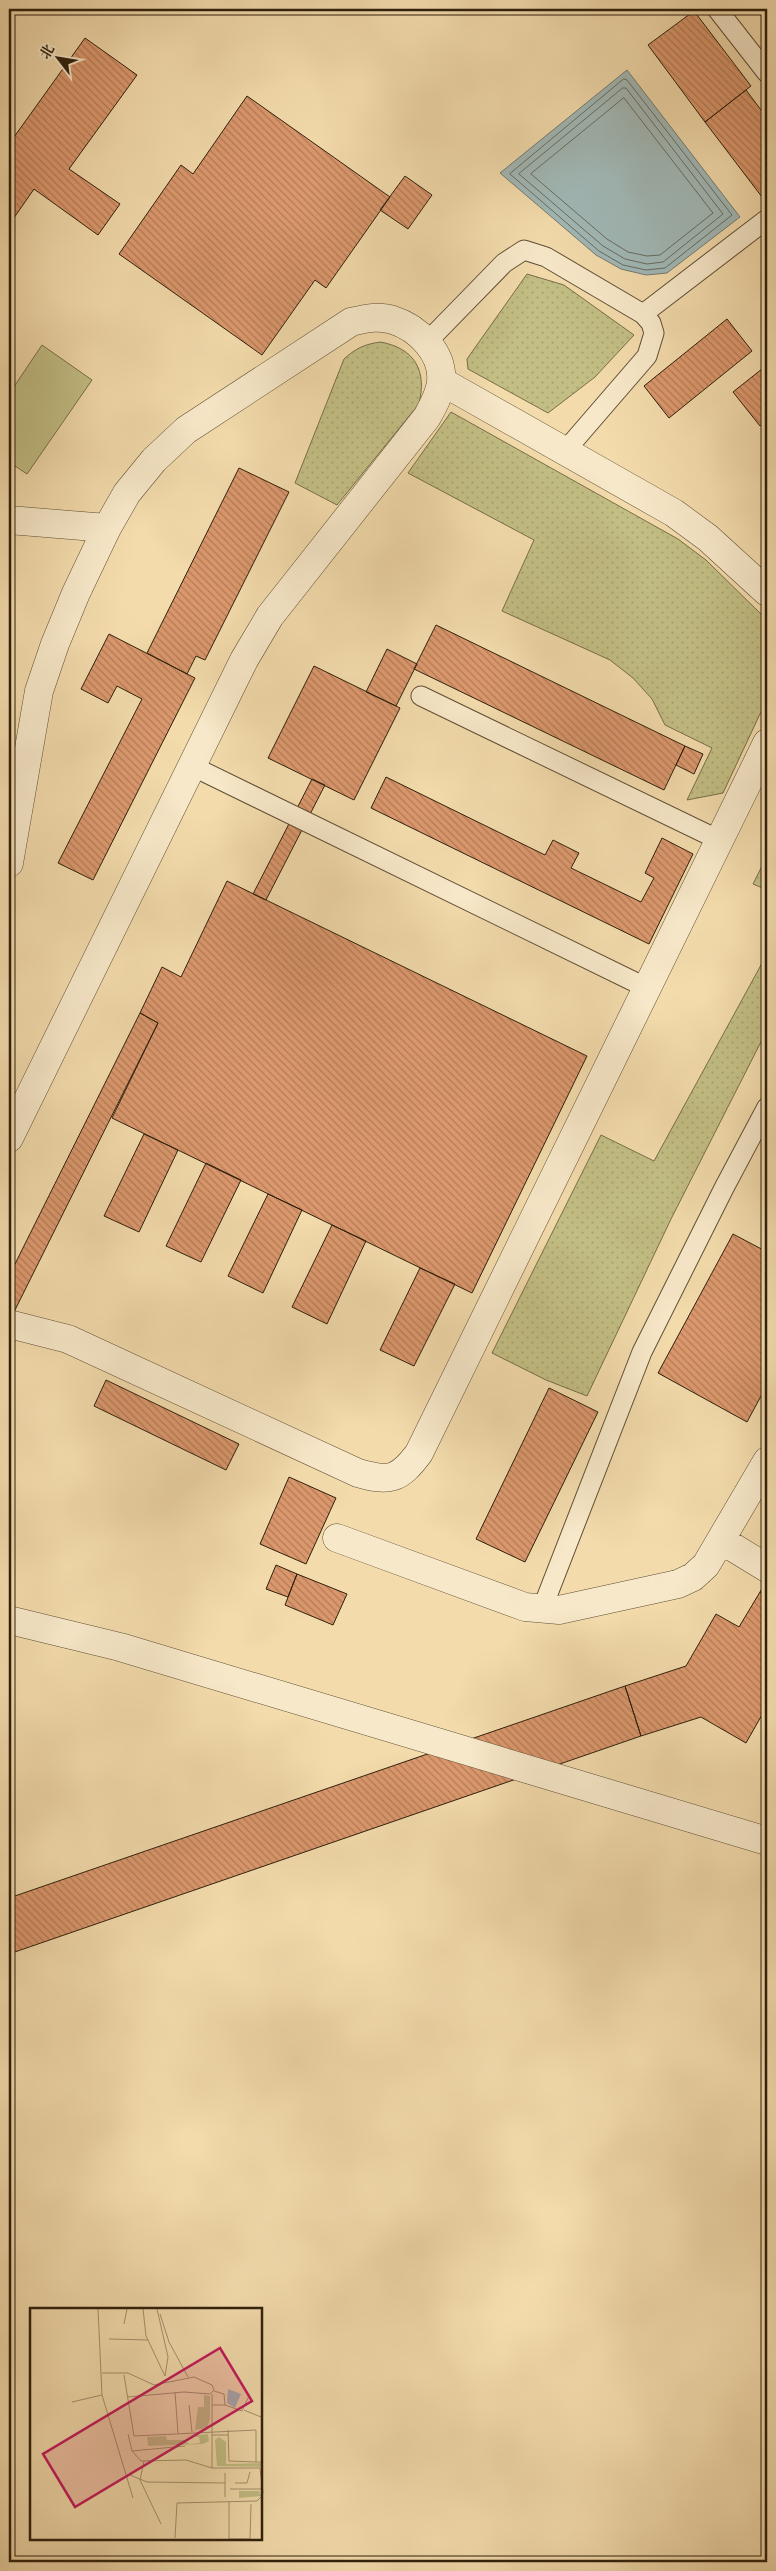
<svg xmlns="http://www.w3.org/2000/svg" width="776" height="2571" font-family="Vollkorn,'Noto Serif SC',serif">
  <style>
    .grass { fill: url(#grass-dots); stroke: #786e48 }
    .garden { fill: #c2be84; stroke: #786e48 }
    .water { fill: #a1b8b6; stroke: #737b72 }
    .lines { fill: none; stroke-linecap: round; stroke-linejoin: round }
    .shore { stroke: #686c61; stroke-width: 1 }
    .building { fill: url(#building-back-hatch); stroke: #2e1f0c }
    .service-casing { stroke: #5f4e34; stroke-width: 21 }
    .minor-casing { stroke: #5f4e34; stroke-width: 29 }
    .tertiary-casing { stroke: #5f4e34; stroke-width: 29 }
    .service { stroke: #f7e8c9; stroke-width: 19 }
    .minor { stroke: #f7e8c9; stroke-width: 28 }
    .tertiary { stroke: #f7e8c9; stroke-width: 28 }
    .inset-road { fill: none; stroke: #a4906c; stroke-width: 1 }
    .view { fill: #c2185b; fill-opacity: 0.15; stroke: #c2185b; stroke-width: 2.5 }
    .inset-edge { fill: none; stroke: #2e1f0c; stroke-width: 2.5 }
  </style>
  <defs>
    <pattern id="grass-dots" width="8" height="8" patternUnits="userSpaceOnUse" patternTransform="scale(1.25)"><rect width="8" height="8" fill="#c2be84"/><path d="M2 2h.1M6 6h.1" fill="none" stroke="#a7a371" stroke-width="1.8" stroke-linecap="round"/></pattern>
    <pattern id="building-back-hatch" width="6" height="6" patternUnits="userSpaceOnUse" patternTransform="scale(1.25)"><rect width="6" height="6" fill="#dc986d"/><path d="M-1 5l2 2M0 0l6 6M5-1l2 2" fill="none" stroke="#b37b58"/></pattern>
  </defs>
  <rect width="100%" height="100%" fill="#f3dbac"/>
  <filter id="stains"><feTurbulence type="fractalNoise" baseFrequency=".004" numOctaves="4"/><feColorMatrix values="0 0 0 0 .2 0 0 0 0 .09 0 0 0 0 .02 0 0 0 .5 -.17"/></filter>
  <radialGradient id="worn" r=".72"><stop offset=".6" stop-color="#630" stop-opacity="0"/><stop offset="1" stop-color="#630" stop-opacity=".3"/></radialGradient>
  <!-- grass -->
  <path class="grass" d="M527 274 564 285 634 335 595 377 548 413 468 369 467 359Z
    M381 342C415 349 427 370 419 404L337 505 295 483 344 359C356 348 365 344 381 342Z
    M451 412 678 539 706 560 767 620V699L723 793 687 800 712 748 665 725 652 699 633 678 610 660 502 611 534 540 408 473Z
    M767 856V890L753 884Z
    M767 954V1030L671 1219 587 1396 546 1380 492 1353 601 1135 654 1161Z"/>
  <!-- garden -->
  <path class="garden" d="M42 345 92 380 27 474 9 462V394Z"/>
  <!-- water -->
  <path class="water" d="M627 70 740 217 667 273 646 275 621 269 596 255 500 173Z"/>
  <g class="lines">
    <!-- shore -->
    <path class="shore" d="M624 79 627 80 732 215 665 268 646 270 623 265 599 251 510 174Z
      M623 88H626L723 214 663 262 647 264 625 259 603 246 519 174Z
      M624 98 713 213 660 255 647 256 628 252 607 239 531 174Z"/>
  </g>
  <!-- building -->
  <path class="building" d="M694 11 751 86 705 122 648 45Z
    M85 38 137 75 69 169 120 204 98 235 34 189 9 225V144Z
    M746 90 767 118V193L762 197 705 122Z
    M247 96 390 197 326 288 315 280 262 355 119 254 181 165 193 174Z
    M405 176 432 195 408 229 380 210Z
    M727 319 752 351 669 418 644 386Z
    M767 365V420L760 426 733 392Z
    M239 468 289 492 205 660 196 656 187 674 147 653Z
    M436 625 685 746 664 790 414 669Z
    M109 634 195 678 93 880 58 863 142 699 117 686 108 703 81 689Z
    M387 649 417 664 396 706 366 692Z
    M314 666 400 708 354 800 268 758Z
    M685 746 703 754 694 774 676 765Z
    M386 777 545 855 553 840 579 853 571 868 641 902 654 878 645 873 662 838 693 854 649 944 371 808Z
    M312 779 325 785 266 900 253 894Z
    M227 881 587 1056 472 1293 112 1118 158 1023 140 1013 162 967 181 977Z
    M140 1013 158 1023 9 1322V1276Z
    M144 1134 178 1150 139 1232 104 1216Z
    M206 1163 241 1180 201 1262 166 1246Z
    M268 1194 302 1210 263 1293 228 1276Z
    M332 1225 366 1241 327 1324 292 1307Z
    M733 1234 767 1252V1385L747 1422 658 1373Z
    M420 1268 455 1284 414 1366 380 1350Z
    M106 1380 239 1444 226 1470 94 1406Z
    M549 1388 598 1412 525 1562 476 1539Z
    M289 1477 336 1498 306 1564 260 1544Z
    M276 1565 297 1574 288 1597 266 1589Z
    M297 1574 347 1594 333 1625 285 1605Z
    M767 1580V1596L760 1592Z
    M760 1592 767 1596V1706L746 1743 701 1717 641 1736 625 1686 686 1666 716 1614 739 1627Z
    M625 1686 641 1736 9 1954V1898Z"/>
  <g class="lines">
    <!-- service casing -->
    <g class="service-casing">
      <path id="service" d="M717 9 767 73
        M643 314 767 219
        M427 342 504 263 524 250 546 257 643 314 651 323 654 333 647 356 565 451
        M421 696 719 840
        M192 766 647 988
        M542 1609 642 1352 724 1188 767 1107"/>
    </g>
    <!-- minor casing -->
    <g class="minor-casing">
      <path id="minor" d="M441 381 674 513 708 538 767 592
        M9 520 107 528
        M9 863 39 691 55 644 76 593 107 528 127 493 154 460 186 430 351 322C364 319 379 315 393 320 418 328 444 353 441 382 440 394 433 406 427 417L270 616 244 660 9 1138
        M9 1324 68 1339 358 1473C389 1482 399 1480 419 1453L767 743
        M337 1538 525 1607 559 1610 678 1584 693 1577 706 1565 767 1461
        M721 1540 767 1568"/>
    </g>
    <!-- tertiary casing -->
    <g class="tertiary-casing">
      <path id="tertiary" d="M9 1620 120 1647 767 1841"/>
    </g>
    <!-- service -->
    <use href="#service" class="service"/>
    <!-- minor -->
    <use href="#minor" class="minor"/>
    <!-- tertiary -->
    <use href="#tertiary" class="tertiary"/>
  </g>
  <!-- overview -->
  <g transform="translate(30 2308)">
    <rect width="232" height="232" fill="#f3dbac"/>
    <path d="M174 87 180 88V111L177 120 165 122 168 99H174ZM178 126 179 133 173 136 118 138 117 129 136 128 137 132H155L159 136 170 135 169 129 160 128ZM189 129 196 134V156L232 155V159L187 158 185 132ZM209 183H229L231 188 209 190Z" fill="#c2be84"/>
    <path d="M198 81 211 86 205 100 197 95Z" fill="#a1b8b6"/>
    <path class="inset-road" d="M68 1 72 87 103 190M113 1 116 28 135 68 138 49 127 1M130 6 139 34 158 69M94 16 97 1M79 31 118 32M72 65H98L124 77 164 69 182 77 184 82 180 86 154 84 97 89M94 67 104 128 226 122V154H233M145 84 148 125M182 86V160M42 94 72 87M159 97 162 124M182 97H195L194 86 184 83M195 97 212 103 219 88M214 102 231 109M198 122 199 153 226 154M98 126 102 143 111 153 156 152 182 160H230L233 185M182 127H198M102 143 155 138M114 153 110 172 131 216M195 165V189M100 167 117 174 195 175M205 175H217L220 164M200 181H232M145 230 147 195 227 193 233 187M199 231H219M199 232V194M220 232 221 196"/>
    <path class="view" d="M190 40 222 93 45 199 13 146Z"/>
    <rect width="232" height="232" class="inset-edge"/>
  </g>
  <!-- margin -->
  <rect width="776" height="2571" fill="none" stroke="#f3dbac" stroke-width="30"/>
  <rect x="10" y="10" width="756" height="2551" fill="none" stroke="#2e1f0c" stroke-width="2.5"/>
  <rect x="15" y="15" width="746" height="2541" fill="none" stroke="#2e1f0c"/>
  <!-- north arrow -->
  <g transform="translate(58 58) rotate(301)" stroke="#f7e8c9" stroke-width="4" paint-order="stroke">
  <path d="M0-4L9 19L0 12L-9 19Z" fill="#2e1f0c"/>
  <text y="-8" font-size="14" font-weight="bold" text-anchor="middle" fill="#2e1f0c">北</text>
  </g>
  <rect width="100%" height="100%" filter="url(#stains)"/>
  <rect width="100%" height="100%" fill="url(#worn)"/>
</svg>
